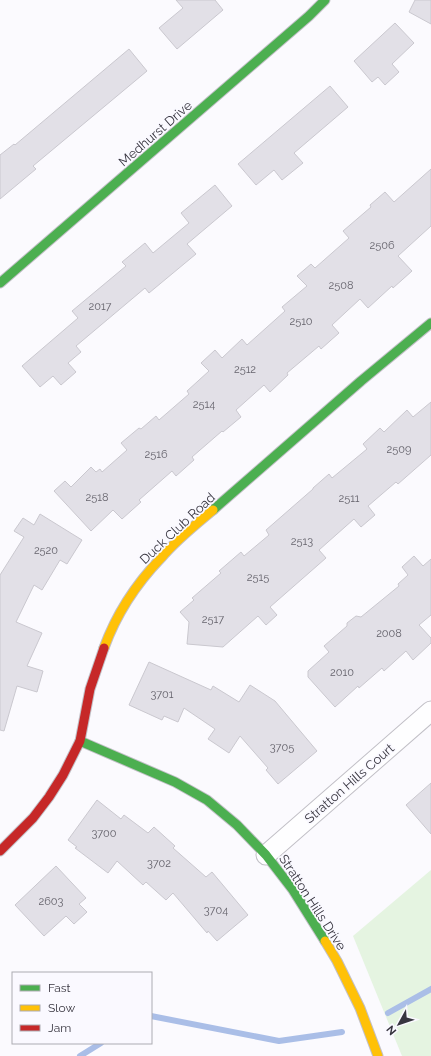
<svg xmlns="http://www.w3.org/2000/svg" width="431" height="1056" font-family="Raleway,sans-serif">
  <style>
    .green { fill: #e5f4e1 }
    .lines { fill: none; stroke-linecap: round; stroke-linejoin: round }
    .stream { stroke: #aabee7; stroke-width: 6 }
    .building { fill: #e2e0e7; stroke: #cac8cf }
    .street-casing { stroke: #c2c0c7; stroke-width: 21 }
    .fast-casing { stroke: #c2c0c7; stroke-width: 11 }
    .slow-casing { stroke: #c2c0c7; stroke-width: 11 }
    .jam-casing { stroke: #c2c0c7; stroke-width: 11 }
    .street { stroke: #fefeff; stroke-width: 19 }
    .fast { stroke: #4caf50; stroke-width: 9 }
    .slow { stroke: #ffc107; stroke-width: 9 }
    .jam { stroke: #c62828; stroke-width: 9 }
    .labels { text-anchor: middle; stroke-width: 3.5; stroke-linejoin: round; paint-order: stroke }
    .number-label { font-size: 11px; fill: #66646d }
    .street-label { font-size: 13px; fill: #37353f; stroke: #faf9ff }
  </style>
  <rect width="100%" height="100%" fill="#fbfafe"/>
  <!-- green -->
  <path class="green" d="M431 870V1056H402L353 936Z"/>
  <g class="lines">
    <!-- stream -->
    <path class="stream" d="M388 1013 431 989
      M151 1016 279 1041 342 1032
      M80 1056 101 1043"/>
  </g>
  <!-- building -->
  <path class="building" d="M176 0H215L223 10 177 49 159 28 183 8Z
    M415 0H431V24L409 12Z
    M395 23 414 43 392 64 399 72 385 85 378 77 372 82 354 61Z
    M129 49 147 71 33 166 36 169 0 199V155L14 144 15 145Z
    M330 86 348 107 294 153 303 163 282 180 274 170 256 185 238 164Z
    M431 169V226L398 256 412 271 393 288 392 286 368 308 360 299 332 325 339 333 321 349 319 346 287 373 288 375 270 392 264 385 236 410 241 417 223 432 222 431 192 457 194 460 176 476 172 471 139 500 141 502 122 519 113 510 91 531 54 491 65 481 71 487 91 467 96 472 100 469 102 472 127 450 121 443 139 428 141 429 156 416 159 420 189 394 187 391 209 371 201 363 215 350 222 358 242 339 247 345 285 311 282 307 307 286 297 276 311 264 315 268 349 238 343 231 371 207 370 205 385 192 394 202Z
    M215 185 232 206 187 244 196 254 149 293 145 288 76 346 81 352 68 363 76 372 61 385 53 376 40 387 22 366 78 318 72 311 126 266 122 262 145 243 153 253 189 223 181 213Z
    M431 402V455L398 484 396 482 368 506 375 515 361 527 354 519 319 550 326 558 270 607 277 615 266 625 258 616 223 647 187 644 189 622 180 612 194 600 192 598 221 573 219 571 241 552 244 556 269 535 266 530 313 489V488L329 474 332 478 367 449 363 444 380 428 384 432 407 410 413 417Z
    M40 514 82 540 67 564 60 560 42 590 34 585 16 622 42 633 27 666 43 671 37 692 17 686 4 731 0 730V575L24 537 14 531 23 518 34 525Z
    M414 556 423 566 431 559V615L419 625 431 638V643L413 660 406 651 384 671 382 668 359 688 358 686 335 707 308 677V671L329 652 324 646 347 626V623L356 616 361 617 399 586 398 584 408 575 402 567Z
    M149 662 211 690 213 686 239 702 250 685 275 701 317 751 278 784 266 770 268 768 240 736 229 753 208 739 215 729 184 708 178 722 164 716 162 720 129 705Z
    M431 783V834L406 805Z
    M97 800 121 819 124 815 148 833 154 827 175 846 173 848 206 877 212 872 248 915 217 941 208 931 207 933 173 893 166 900 146 882 143 885 117 861 108 873 75 848 77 847 68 840Z
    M56 866 86 898 79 904 87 912 74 924 66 916 44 936 15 905Z"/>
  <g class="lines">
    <!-- street casing -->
    <g class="street-casing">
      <path id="street" d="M266 855 431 711"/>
    </g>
    <!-- fast casing -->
    <g class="fast-casing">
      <path id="fast" d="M0 283 309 16 325 0
        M213 510 361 381 431 323
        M80 741 175 782 207 800 237 825 266 855 293 890 325 941"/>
    </g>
    <!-- slow casing -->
    <g class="slow-casing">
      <path id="slow" d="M104 648C116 615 136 584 161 558 176 540 195 525 213 510
        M325 941 337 961 360 1008 378 1056"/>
    </g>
    <!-- jam casing -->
    <g class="jam-casing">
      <path id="jam" d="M0 851 33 818 49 797 63 775 80 741 90 689 104 648"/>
    </g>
    <!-- street -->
    <use href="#street" class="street"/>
    <!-- fast -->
    <use href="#fast" class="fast"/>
    <!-- slow -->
    <use href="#slow" class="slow"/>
    <!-- jam -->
    <use href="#jam" class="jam"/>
  </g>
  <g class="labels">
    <!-- number labels -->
    <g class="number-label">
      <text x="382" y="249">2506</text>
      <text x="341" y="289">2508</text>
      <text x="100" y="310">2017</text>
      <text x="301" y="325">2510</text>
      <text x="245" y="373">2512</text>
      <text x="204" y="408">2514</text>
      <text x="399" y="453">2509</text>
      <text x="156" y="458">2516</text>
      <text x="97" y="501">2518</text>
      <text x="349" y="502">2511</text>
      <text x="302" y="545">2513</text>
      <text x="46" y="554">2520</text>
      <text x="258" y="581">2515</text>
      <text x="213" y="623">2517</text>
      <text x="389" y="637">2008</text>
      <text x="342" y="676">2010</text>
      <text x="162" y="698">3701</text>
      <text x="282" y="751">3705</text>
      <text x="104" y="837">3700</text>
      <text x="159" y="867">3702</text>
      <text x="51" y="905">2603</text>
      <text x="216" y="914">3704</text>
    </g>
    <!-- street labels -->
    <g class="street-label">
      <text transform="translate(155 133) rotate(-41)" y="5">Medhurst Drive</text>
      <text transform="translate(177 528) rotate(-43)" y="5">Duck Club Road</text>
      <text transform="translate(349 783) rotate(-41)" y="5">Stratton Hills Court</text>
      <text transform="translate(313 902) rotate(57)" y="5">Stratton Hills Drive</text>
    </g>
  </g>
  <!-- legend -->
  <rect x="12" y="972" width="140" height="72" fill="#faf9ff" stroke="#acabb2"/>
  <rect x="20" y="985" width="20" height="6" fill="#4caf50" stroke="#acabb2"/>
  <text x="48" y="992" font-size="12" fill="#37353f">Fast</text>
  <rect x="20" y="1005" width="20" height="6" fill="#ffc107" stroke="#acabb2"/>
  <text x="48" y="1012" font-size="12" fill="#37353f">Slow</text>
  <rect x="20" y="1025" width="20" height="6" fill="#c62828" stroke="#acabb2"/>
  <text x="48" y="1032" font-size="12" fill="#37353f">Jam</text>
  <!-- north arrow -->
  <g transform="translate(399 1024) rotate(230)" stroke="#faf9ff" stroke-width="3" paint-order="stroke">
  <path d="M0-3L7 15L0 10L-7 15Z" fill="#37353f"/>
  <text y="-6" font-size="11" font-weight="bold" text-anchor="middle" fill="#37353f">N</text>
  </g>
</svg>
